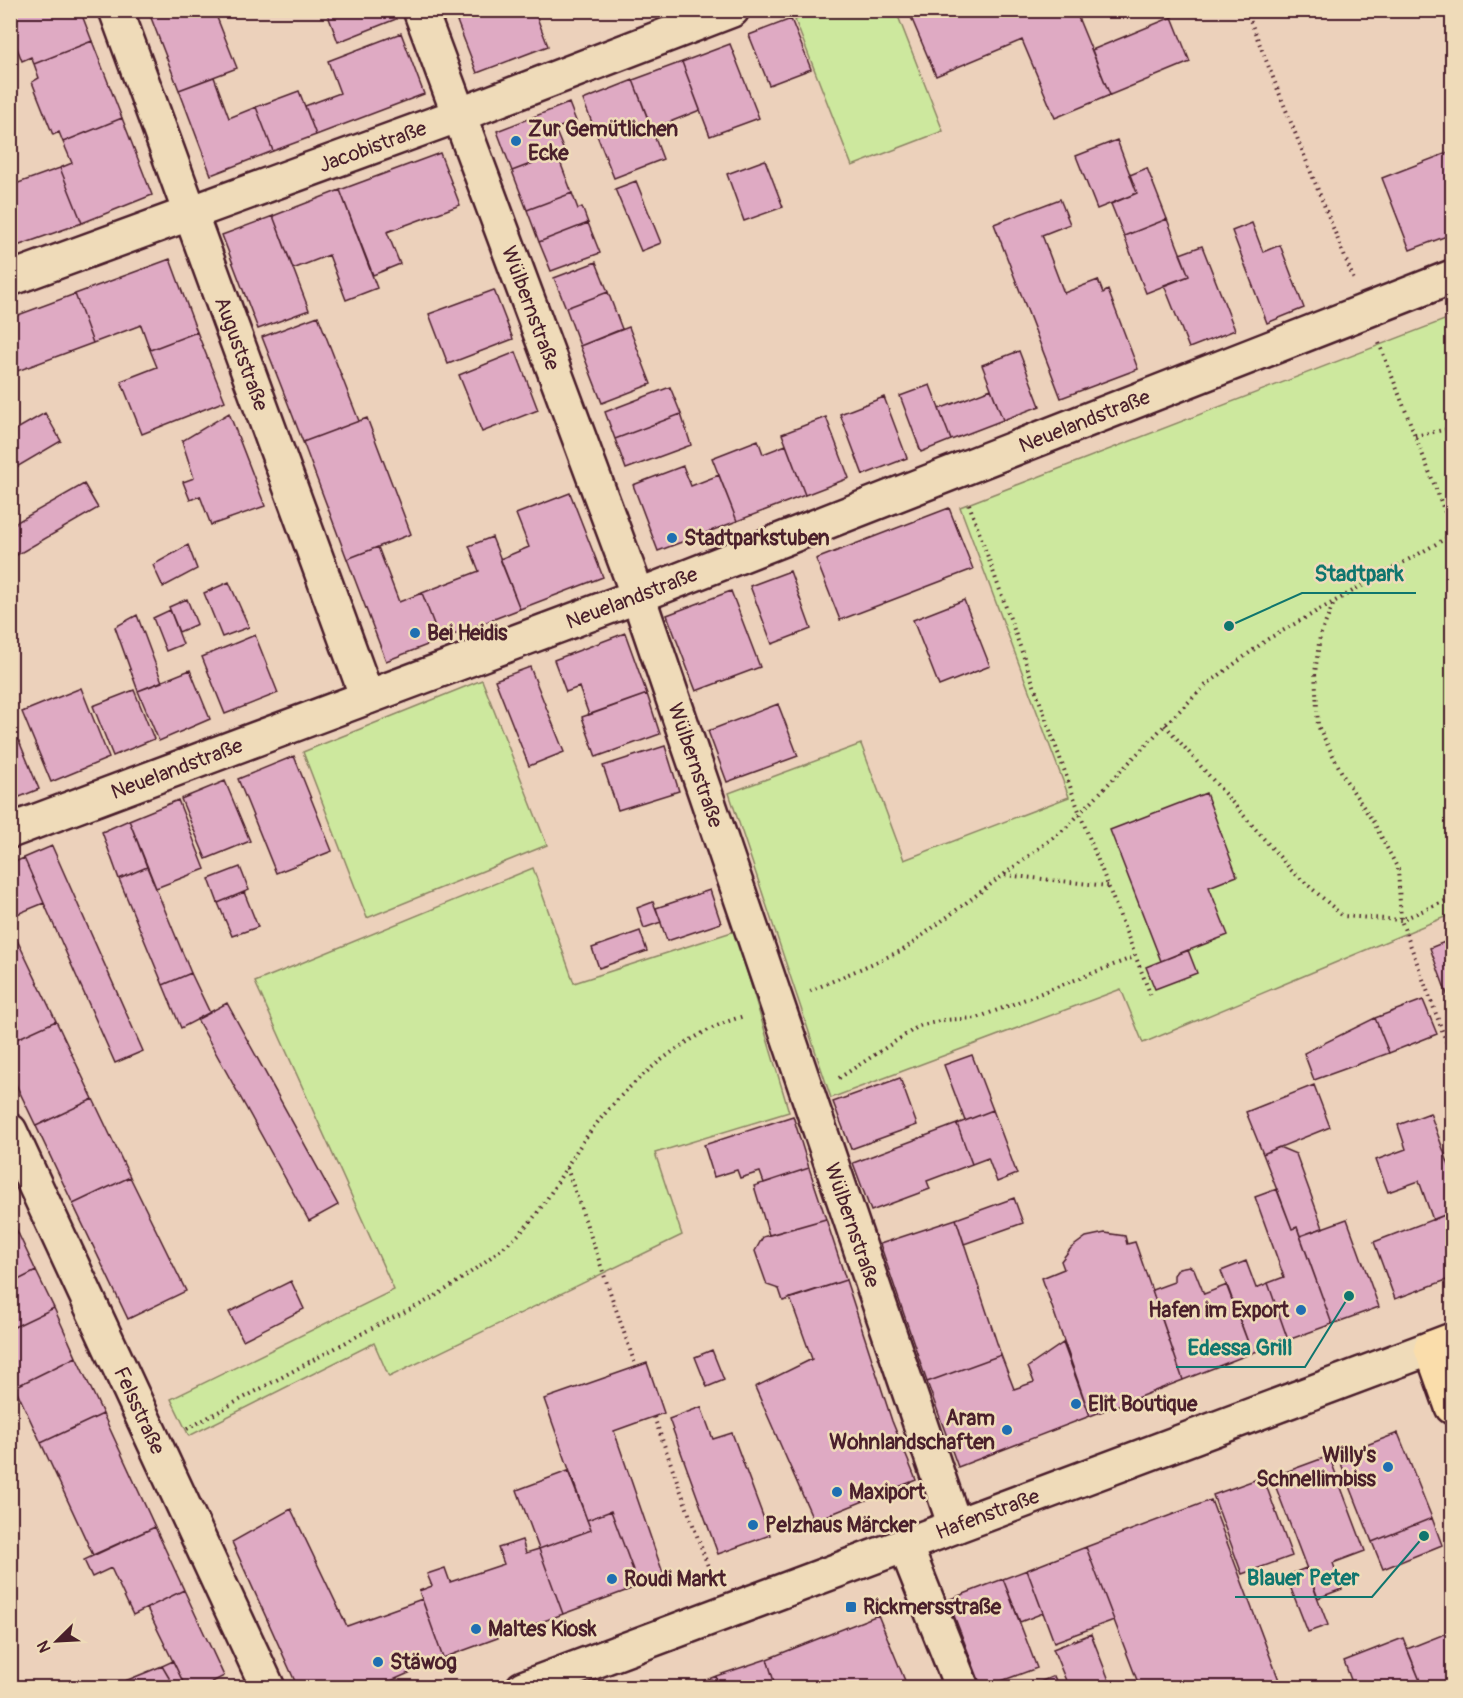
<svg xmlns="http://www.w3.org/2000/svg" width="1463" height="1698" font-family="Pangolin,sans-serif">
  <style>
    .green { fill: #cde89e; stroke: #8c8464; stroke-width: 1.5 }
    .building { fill: #dfaac3; stroke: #4a1f2b; stroke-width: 1.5 }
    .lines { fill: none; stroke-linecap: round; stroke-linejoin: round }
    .minor-casing { stroke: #4a1f2b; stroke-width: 38 }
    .major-casing { stroke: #4a1f2b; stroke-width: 38 }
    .path { stroke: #4a1f2b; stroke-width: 4; stroke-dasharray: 1.5 4.5; stroke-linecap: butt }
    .minor { stroke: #efdbb9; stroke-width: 33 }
    .major { stroke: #faddab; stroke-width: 33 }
    .poi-dot { fill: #1f6fb2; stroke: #efdbb9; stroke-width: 2 }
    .labels { text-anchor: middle; stroke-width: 5; stroke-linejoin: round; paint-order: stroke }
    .poi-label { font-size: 21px; font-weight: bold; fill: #4a1f2b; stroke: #efdbb9; text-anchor: start }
    .street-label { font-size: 21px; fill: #4a1f2b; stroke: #efdbb9 }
    .leader { fill: none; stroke: #0f766e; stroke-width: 2 }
    .callout-dot { fill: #0f766e; stroke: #efdbb9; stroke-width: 2 }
    .callout-label { font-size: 22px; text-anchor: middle; font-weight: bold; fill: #0f766e; stroke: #efdbb9; stroke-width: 5; stroke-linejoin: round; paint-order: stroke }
  </style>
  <rect width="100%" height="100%" fill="#ecd1bb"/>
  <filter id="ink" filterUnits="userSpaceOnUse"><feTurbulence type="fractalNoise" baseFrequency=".0167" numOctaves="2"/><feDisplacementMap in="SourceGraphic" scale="12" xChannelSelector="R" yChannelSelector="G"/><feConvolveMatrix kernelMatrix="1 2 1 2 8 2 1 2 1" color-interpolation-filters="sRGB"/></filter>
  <g filter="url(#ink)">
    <!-- green -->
    <path class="green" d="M820 10 896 11 943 131 852 166 795 20Z
      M1452 317V914L1143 1043 1121 989 831 1098 729 793 861 744 904 860 1069 797 960 507Z
      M482 680 547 845 367 918 303 752Z
      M533 868 574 983 735 931 789 1112 655 1153 682 1235 389 1377 374 1343 189 1436 171 1399 394 1290 255 982Z"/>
    <!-- building -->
    <path class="building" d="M10 10H80L92 41 34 64 31 57 22 61 10 30Z
      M148 10H214L237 68 179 90Z
      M326 10H392L396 19 338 42Z
      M484 10H497L499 16 514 10H534L548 46 477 73 457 21Z
      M908 10H1075L1110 95 1055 118 1022 40 936 76Z
      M1172 17 1190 62 1110 95 1092 50Z
      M791 19 811 69 769 85 749 35Z
      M401 33 424 94 316 135 305 106 340 93 328 61Z
      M92 41 122 118 63 142 59 132 53 135 32 82 39 78 34 64Z
      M730 44 759 118 710 136 682 62Z
      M682 62 700 110 652 129 633 80Z
      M214 77 229 118 256 107 273 151 211 175 179 90Z
      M633 80 663 159 614 178 583 100Z
      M299 91 316 135 273 151 256 107Z
      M569 103 576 121 555 129 564 151 512 171 497 131Z
      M122 118 152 195 82 223 60 168 72 163 63 142Z
      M1117 140 1137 193 1097 209 1076 156Z
      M1452 151V234L1410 250 1382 178Z
      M440 153 460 205 387 232 400 264 373 275 340 190Z
      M557 154 572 193 527 210 512 171Z
      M765 160 783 207 744 221 727 174Z
      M60 168 82 223 17 246 10 234V186Z
      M1147 168 1167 219 1124 236 1111 204 1137 193 1130 175Z
      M636 181 661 243 641 251 615 189Z
      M340 190 377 288 346 300 329 255 293 269 273 216Z
      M572 193 578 209 582 207 588 223 539 242 527 210Z
      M1060 199 1070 224 1042 235 1064 293 1098 280 1103 293 1108 290 1138 369 1061 398 994 224Z
      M273 216 309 310 258 329 222 235Z
      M1167 219 1189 276 1146 293 1124 236Z
      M588 223 600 253 551 271 539 242Z
      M1252 223 1263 252 1280 245 1304 308 1267 323 1232 231Z
      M10 234 17 246 10 248Z
      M1202 246 1235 330 1189 348 1164 285 1189 276 1180 254Z
      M170 259 197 332 150 350 141 325 93 343 75 294Z
      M596 262 608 292 566 308 554 278Z
      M494 290 513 339 448 364 429 314Z
      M608 292 622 329 580 346 566 308Z
      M75 294 93 343 12 373 10 318Z
      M318 316 359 421 303 442 262 337Z
      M629 327 651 384 602 403 580 346Z
      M197 332 225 401 142 434 121 381 157 367 150 350Z
      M1019 351 1040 406 1003 420 982 365Z
      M516 352 538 410 482 432 459 375Z
      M930 385 951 440 921 452 900 396Z
      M670 387 681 414 615 439 605 412Z
      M991 389 1003 420 951 440 939 409Z
      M884 397 907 458 863 475 840 414Z
      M45 413 61 441 10 471V433Z
      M229 413 265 506 211 525 200 496 190 500 183 482 194 478 182 441Z
      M681 414 691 445 626 469 615 439Z
      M826 417 849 478 805 495 782 434Z
      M367 418 411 534 347 559 303 442Z
      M758 440 763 454 786 445 805 495 737 521 712 458Z
      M683 466 691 486 719 475 737 521 658 551 633 485Z
      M84 484 98 508 10 559V526Z
      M570 493 603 577 520 609 500 559 529 547 516 514Z
      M949 508 973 569 840 620 816 559Z
      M492 537 520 609 440 640 422 593 479 571 469 546Z
      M188 545 197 569 163 587 153 565Z
      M378 547 399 602 422 593 440 640 386 661 347 559Z
      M790 571 811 629 772 644 750 586Z
      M229 582 249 627 222 637 204 593Z
      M731 591 760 667 696 691 667 615Z
      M187 599 197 624 179 632 169 607Z
      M964 600 990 666 939 686 913 620Z
      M170 610 183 644 166 651 153 618Z
      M137 615 162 682 138 691 115 627Z
      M625 633 647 694 589 715 579 687 566 692 554 660Z
      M255 635 278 693 225 714 202 657Z
      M530 667 564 752 529 766 495 680Z
      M190 670 210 719 159 741 138 691Z
      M81 688 109 758 51 782 22 712Z
      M134 690 154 739 113 756 93 706Z
      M647 694 660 734 596 757 582 717Z
      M778 704 798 756 727 782 708 731Z
      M19 741 39 789 10 801V744Z
      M665 746 679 791 618 810 603 766Z
      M294 756 332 851 276 873 238 779Z
      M225 781 250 841 206 859 181 799Z
      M1206 793 1237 876 1209 887 1228 935 1161 961 1110 830Z
      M178 800 205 869 156 888 129 820Z
      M129 820 147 867 119 879 102 832Z
      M52 846 143 1051 115 1063 24 858Z
      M24 858 44 903 10 917V864Z
      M147 867 191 973 163 985 119 879Z
      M240 867 249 890 218 903 209 879Z
      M710 890 721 923 667 941 656 908Z
      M244 892 258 927 232 936 218 903Z
      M653 902 661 922 644 928 637 908Z
      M10 926 18 942 10 945Z
      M640 931 647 951 599 968 592 948Z
      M1452 939V1008L1430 948Z
      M18 942 56 1021 10 1042V945Z
      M1188 950 1197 973 1155 989 1146 967Z
      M191 973 210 1013 181 1028 163 985Z
      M1423 1000 1437 1034 1389 1053 1375 1018Z
      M227 1003 338 1205 309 1221 197 1019Z
      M1375 1018 1389 1053 1314 1080 1304 1053Z
      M56 1021 93 1099 36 1126 10 1072V1042Z
      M972 1055 993 1110 965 1121 944 1065Z
      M900 1078 917 1125 851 1149 833 1102Z
      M1314 1085 1330 1127 1263 1154 1246 1112Z
      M93 1099 130 1177 73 1204 36 1126Z
      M993 1110 1017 1174 997 1182 988 1158 972 1164 957 1124Z
      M1430 1113 1452 1174V1212L1433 1220 1419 1181 1388 1192 1376 1160 1406 1149 1398 1125Z
      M793 1116 809 1168 764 1183 760 1172 740 1178 737 1170 714 1177 704 1145Z
      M957 1124 972 1164 927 1181 930 1189 871 1211 853 1163Z
      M1279 1147 1296 1154 1323 1228 1300 1236 1297 1227 1292 1229 1263 1154Z
      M809 1168 826 1219 769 1235 754 1186Z
      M130 1177 186 1291 128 1319 73 1204Z
      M1277 1189 1292 1229 1297 1227 1332 1324 1288 1340 1268 1283 1284 1277 1255 1197Z
      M1014 1198 1023 1223 964 1244 956 1219Z
      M1452 1212V1278L1395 1299 1374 1242Z
      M10 1216 36 1271 10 1284Z
      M826 1219 846 1280 783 1301 779 1289 767 1285 755 1251 763 1237Z
      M956 1219 1001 1355 927 1382 880 1244Z
      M1347 1219 1379 1307 1332 1324 1300 1236Z
      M1105 1233 1125 1236 1127 1244 1135 1242 1183 1380 1090 1416 1042 1278 1064 1269 1061 1261 1071 1248 1086 1237Z
      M1246 1261 1256 1288 1268 1283 1288 1340 1252 1353 1221 1271Z
      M1189 1266 1194 1269 1204 1294 1227 1285 1252 1353 1183 1380 1152 1290 1174 1282V1275L1179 1268Z
      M36 1271 54 1308 10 1329V1284Z
      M846 1280 892 1421 916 1480 814 1521 755 1387 812 1359 790 1298Z
      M291 1281 304 1309 243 1340 229 1312Z
      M54 1308 76 1357 15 1387 10 1378V1329Z
      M1063 1343 1090 1416 958 1467 927 1382 1001 1355 1014 1389 1034 1382 1028 1367Z
      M712 1350 724 1380 707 1387 695 1357Z
      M76 1357 103 1414 41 1443 15 1387Z
      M647 1363 664 1413 614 1431 664 1576 639 1586 611 1511 587 1520 544 1399Z
      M701 1407 713 1439 732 1433 770 1535 718 1554 669 1419Z
      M103 1414 155 1527 93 1555 41 1443Z
      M1398 1433 1432 1518 1372 1542 1338 1456Z
      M1329 1456 1365 1551 1333 1563 1342 1589 1318 1598 1272 1477Z
      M568 1471 591 1530 539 1549 517 1490Z
      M1263 1477 1292 1556 1242 1574 1213 1495Z
      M1211 1500 1282 1688H1140L1086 1547Z
      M291 1509 347 1626 422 1599 443 1658 375 1688H298L232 1542Z
      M611 1511 639 1586 563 1614 539 1549 591 1530 587 1520Z
      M1432 1518 1442 1545 1383 1569 1372 1542Z
      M155 1527 184 1590 133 1615 111 1568 92 1577 84 1560Z
      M522 1540 526 1553 539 1549 563 1614 443 1658 419 1591 432 1586 427 1574 445 1568 450 1582 504 1564 498 1548Z
      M1086 1547 1114 1620 1054 1642 1027 1570Z
      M1306 1568 1328 1625 1308 1632 1286 1576Z
      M1027 1570 1043 1613 1020 1622 1003 1579Z
      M1003 1579 1037 1668 982 1688 948 1600Z
      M184 1590 224 1676 201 1688H186L147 1608Z
      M878 1615 908 1688H776L767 1659Z
      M1452 1631V1684L1444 1688H1423L1407 1649Z
      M1091 1634 1112 1688H1069L1053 1649Z
      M1403 1638 1423 1688H1354L1344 1661Z
      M767 1659 776 1688H719L716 1676Z
      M173 1661 186 1688H175L162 1666Z
      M162 1666 175 1688H108Z
      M716 1676 719 1688H686Z
      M1054 1676 1059 1688H1026Z"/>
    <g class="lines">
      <!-- minor casing -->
      <g class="minor-casing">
        <g id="minor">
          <path id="s1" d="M116 10 367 697"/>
          <path id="s2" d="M420 10 638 596 955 1526"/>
          <path id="s3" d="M10 279 459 115 732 10"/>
          <path id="s4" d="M10 831 638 596 1452 277"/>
          <path id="s5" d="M10 1131 268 1688"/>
          <path d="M905 1545 962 1688"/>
          <path id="s6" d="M523 1688 1431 1348"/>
        </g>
      </g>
      <!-- major casing -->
      <g class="major-casing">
        <path id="major" d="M1452 1340 1431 1348 1452 1407"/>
      </g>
      <!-- path -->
      <path class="path" d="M1246 10 1354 280
        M1379 343 1452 530
        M1415 436 1452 428
        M969 504 1080 814 1151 996
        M1333 605 1320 636 1315 673 1318 726 1345 779 1374 823 1398 869 1401 920 1452 1057
        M1165 725 1291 870 1343 916 1401 920 1452 898
        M1005 875 1108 886
        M810 991 903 950 1066 828 1165 725 1206 685 1268 639 1452 535
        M839 1078 919 1026 944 1020 977 1018 1134 957
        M567 1168 636 1367
        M654 1417 713 1580
        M187 1429C245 1397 304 1365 363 1333 385 1320 410 1311 432 1298 459 1282 485 1262 510 1242 542 1216 559 1176 582 1143 619 1090 681 1034 744 1016"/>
      <!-- minor -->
      <use href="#minor" class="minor"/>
      <!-- major -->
      <use href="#major" class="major"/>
    </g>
  </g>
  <!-- markers -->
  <g class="poi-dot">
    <circle cx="516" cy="141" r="6"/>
    <circle cx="672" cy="538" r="6"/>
    <circle cx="415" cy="633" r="6"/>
    <circle cx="1301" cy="1310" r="6"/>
    <circle cx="1076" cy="1404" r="6"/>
    <circle cx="1007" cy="1430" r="6"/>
    <circle cx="1388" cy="1467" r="6"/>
    <circle cx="837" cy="1492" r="6"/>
    <circle cx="753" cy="1525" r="6"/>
    <circle cx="612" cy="1579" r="6"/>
    <rect x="845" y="1601" width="12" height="12" rx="3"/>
    <circle cx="476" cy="1629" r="6"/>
    <circle cx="378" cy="1662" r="6"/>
  </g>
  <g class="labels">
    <!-- poi labels -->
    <g class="poi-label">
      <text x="528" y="136">Zur Gemütlichen<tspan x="528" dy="24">Ecke</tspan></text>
      <text x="684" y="545">Stadtparkstuben</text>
      <text x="427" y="640">Bei Heidis</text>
      <text x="1289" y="1317" text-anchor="end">Hafen im Export</text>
      <text x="1088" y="1411">Elit Boutique</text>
      <text x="995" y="1425" text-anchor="end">Aram<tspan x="995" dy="24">Wohnlandschaften</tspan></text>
      <text x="1376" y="1462" text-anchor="end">Willy's<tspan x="1376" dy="24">Schnellimbiss</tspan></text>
      <text x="849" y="1499">Maxiport</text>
      <text x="765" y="1532">Pelzhaus Märcker</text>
      <text x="624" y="1586">Roudi Markt</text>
      <text x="863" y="1614">Rickmersstraße</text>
      <text x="488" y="1636">Maltes Kiosk</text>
      <text x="390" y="1669">Stäwog</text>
    </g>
    <!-- street labels -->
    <g class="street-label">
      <text dy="7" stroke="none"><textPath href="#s3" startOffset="386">Jacobistraße</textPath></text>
      <text dy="7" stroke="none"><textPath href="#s2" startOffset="318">Wülbernstraße</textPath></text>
      <text dy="7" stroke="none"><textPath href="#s1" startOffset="366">Auguststraße</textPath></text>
      <text dy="7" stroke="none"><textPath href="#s4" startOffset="1150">Neuelandstraße</textPath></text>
      <text dy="7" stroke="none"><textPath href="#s4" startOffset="664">Neuelandstraße</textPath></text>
      <text dy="7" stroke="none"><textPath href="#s2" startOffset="804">Wülbernstraße</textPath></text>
      <text dy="7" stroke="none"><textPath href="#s4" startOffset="178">Neuelandstraße</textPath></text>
      <text dy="7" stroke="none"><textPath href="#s2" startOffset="1290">Wülbernstraße</textPath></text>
      <text dy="7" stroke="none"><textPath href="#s5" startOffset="308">Felsstraße</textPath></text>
      <text dy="7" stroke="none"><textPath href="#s6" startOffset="496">Hafenstraße</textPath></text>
    </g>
  </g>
  <!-- callouts -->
  <path class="leader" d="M1229 626L1302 593H1416M1349 1296L1305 1367H1176M1424 1536L1372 1597H1235"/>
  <g class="callout-dot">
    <circle cx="1229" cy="626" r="6"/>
    <circle cx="1349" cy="1296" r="6"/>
    <circle cx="1424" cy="1536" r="6"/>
  </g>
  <g class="callout-label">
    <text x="1359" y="581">Stadtpark</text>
    <text x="1240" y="1355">Edessa Grill</text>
    <text x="1303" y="1585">Blauer Peter</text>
  </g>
  <!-- margin -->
  <rect width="1463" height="1698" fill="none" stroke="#efdbb9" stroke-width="36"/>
  <rect x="18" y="18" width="1427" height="1662" fill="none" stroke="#4a1f2b" stroke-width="2" filter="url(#ink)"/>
  <!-- north arrow -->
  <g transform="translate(57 1641) rotate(246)" stroke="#efdbb9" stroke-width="4.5" paint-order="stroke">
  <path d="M0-4.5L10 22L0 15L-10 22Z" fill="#4a1f2b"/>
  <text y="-9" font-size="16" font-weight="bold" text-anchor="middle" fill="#4a1f2b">N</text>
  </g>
</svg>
